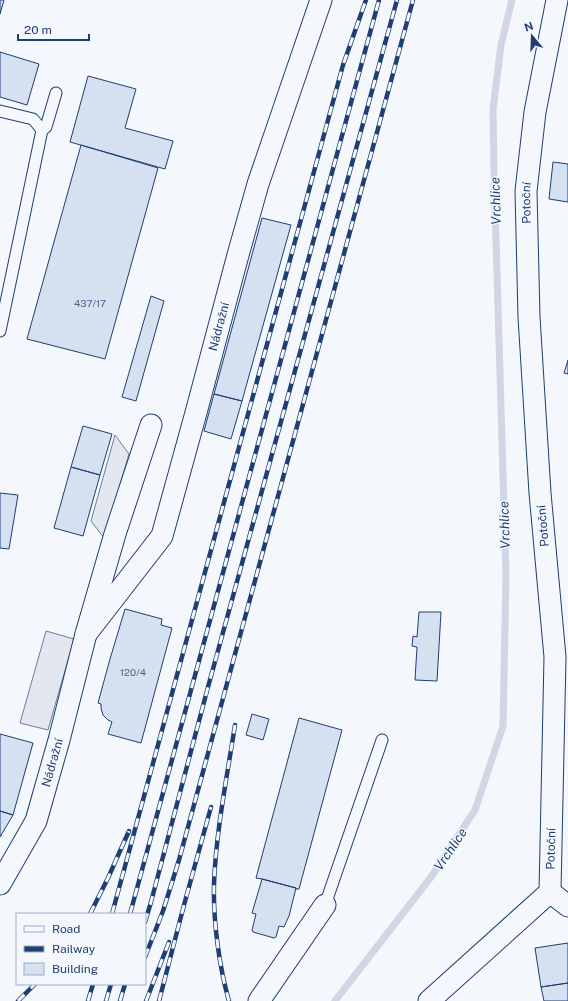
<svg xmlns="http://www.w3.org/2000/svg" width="568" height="1001" font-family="'Public Sans',sans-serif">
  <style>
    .parking { fill: #e3e8f0; stroke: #687fa3 }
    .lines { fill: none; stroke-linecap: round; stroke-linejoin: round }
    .stream { stroke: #cfd7e4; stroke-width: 7 }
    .building { fill: #d5e0f0; stroke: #1d3f73 }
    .service-casing { stroke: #1d3f73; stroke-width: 13 }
    .minor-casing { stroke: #1d3f73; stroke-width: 23 }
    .service { stroke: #f4f7fb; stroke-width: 11 }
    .minor { stroke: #f4f7fb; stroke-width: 21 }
    .rail-casing { stroke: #1d3f73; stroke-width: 4.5 }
    .rail { stroke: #f4f7fb; stroke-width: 3; stroke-dasharray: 9; stroke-linecap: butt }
    .labels { text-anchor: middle; stroke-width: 3; stroke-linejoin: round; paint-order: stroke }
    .number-label { font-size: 10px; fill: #4b6792 }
    .street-label { font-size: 12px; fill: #1d3f73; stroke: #f4f7fb }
    .water-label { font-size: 13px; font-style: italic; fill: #1d3f73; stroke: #f4f7fb }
  </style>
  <rect width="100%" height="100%" fill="#f4f7fb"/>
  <!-- parking -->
  <path class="parking" d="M115 435 129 454 104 538 91 521Z
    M46 631 74 639 48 730 20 723Z"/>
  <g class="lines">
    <!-- stream -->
    <path class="stream" d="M335 1001 431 877 475 810 503 726 506 575 494 172 493 109 501 45 512 0"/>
  </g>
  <!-- building -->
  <path class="building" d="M0 0H4L0 14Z
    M0 52 39 64 27 105 0 97Z
    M88 76 136 89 125 128 173 141 165 169 70 142Z
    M81 145 158 168 105 359 27 339Z
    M553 162 568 164V202L549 199Z
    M262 218 291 225 242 401 214 394Z
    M151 296 164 301 136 401 122 397Z
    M568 360V374L564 373Z
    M214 394 242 401 231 439 204 431Z
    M83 426 112 434 100 475 71 467Z
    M71 467 100 475 83 536 54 528Z
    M0 493 18 495 9 549 0 548Z
    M125 609 162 619 161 625 172 628 141 743 108 734 112 722 108 720 103 715 101 708V704L98 703 110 659Z
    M419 612H441L437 681 415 680 417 647 412 646 413 636 417 637Z
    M252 714 269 719 263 740 246 735Z
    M299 718 342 730 299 889H296V888L262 879 256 878Z
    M0 734 33 743 13 815 0 811Z
    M0 811 13 815 0 837Z
    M262 879 296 888 289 916 284 927 279 926 276 937 274 938 253 932 252 930 256 914 252 913Z
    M568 943V983L541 987 535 948Z
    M568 983V1001H544L541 987Z"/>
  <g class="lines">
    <!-- service casing -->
    <g class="service-casing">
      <path id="service" d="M0 111 33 119 42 130 0 331
        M42 130 46 127 56 93
        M325 905 382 740"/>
    </g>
    <!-- minor casing -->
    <g class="minor-casing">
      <g id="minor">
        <path id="s1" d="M86 634 162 536 197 409 238 255 258 184 321 0"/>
        <path id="s2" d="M0 884 36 821 59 740 86 634 115 534 151 425"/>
        <path d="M550 892 568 906"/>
        <path d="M259 1001 325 905"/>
        <path id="s3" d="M429 1001 550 892 555 657 540 493 529 317 526 191 535 112 557 0"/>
      </g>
    </g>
    <!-- service -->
    <use href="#service" class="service"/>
    <!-- minor -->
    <use href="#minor" class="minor"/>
    <!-- rail casing -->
    <g class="rail-casing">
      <path id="rail" d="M90 914 108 878 129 831
        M112 914 343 65 366 0
        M130 914 379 0
        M145 922 151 902 208 687 397 0
        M145 957 163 911 179 860 413 0
        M18 1001 35 984
        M88 1001 93 984
        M106 1001 111 984
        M120 1001 125 984
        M146 1001 169 942
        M159 1001 184 905 211 807
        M229 1001C219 966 213 920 214 884 216 831 227 777 235 725"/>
    </g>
    <!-- rail -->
    <use href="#rail" class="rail"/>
  </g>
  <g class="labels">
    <!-- number labels -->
    <g class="number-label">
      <text x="90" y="307">437/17</text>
      <text x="133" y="676">120/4</text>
    </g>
    <!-- street labels -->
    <g class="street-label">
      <text dy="4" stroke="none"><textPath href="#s3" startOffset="853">Potoční</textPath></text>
      <text dy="4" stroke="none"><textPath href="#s1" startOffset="341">Nádražní</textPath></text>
      <text transform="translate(543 526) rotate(-95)" y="4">Potoční</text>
      <text dy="4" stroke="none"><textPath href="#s2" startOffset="133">Nádražní</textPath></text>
      <text dy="4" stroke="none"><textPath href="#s3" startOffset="206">Potoční</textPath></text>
    </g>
    <!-- water labels -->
    <g class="water-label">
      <text transform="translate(495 201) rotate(-92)" y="5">Vrchlice</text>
      <text transform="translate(504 525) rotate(-92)" y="5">Vrchlice</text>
      <text transform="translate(450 849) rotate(-56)" y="5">Vrchlice</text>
    </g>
  </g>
  <!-- legend -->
  <rect x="16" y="913" width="130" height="72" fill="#f4f7fb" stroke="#9eadc5"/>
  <rect x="24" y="926" width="20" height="6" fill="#f4f7fb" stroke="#9eadc5"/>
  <text x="52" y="933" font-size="12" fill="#1d3f73">Road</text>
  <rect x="24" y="946" width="20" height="6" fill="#1d3f73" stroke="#9eadc5"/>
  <text x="52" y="953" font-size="12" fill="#1d3f73">Railway</text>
  <rect x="24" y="963" width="20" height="12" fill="#d5e0f0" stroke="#9eadc5"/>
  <text x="52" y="973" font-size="12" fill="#1d3f73">Building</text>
  <!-- north arrow -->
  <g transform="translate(532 36) rotate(341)" stroke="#f4f7fb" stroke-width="3" paint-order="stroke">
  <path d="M0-3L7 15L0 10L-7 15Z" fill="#1d3f73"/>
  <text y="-6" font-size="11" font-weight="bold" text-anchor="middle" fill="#1d3f73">N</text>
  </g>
  <!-- scale -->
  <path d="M18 34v6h71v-6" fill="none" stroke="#1d3f73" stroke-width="2"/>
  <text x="24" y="34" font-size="12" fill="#1d3f73" stroke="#f4f7fb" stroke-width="3" paint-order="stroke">20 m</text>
</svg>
